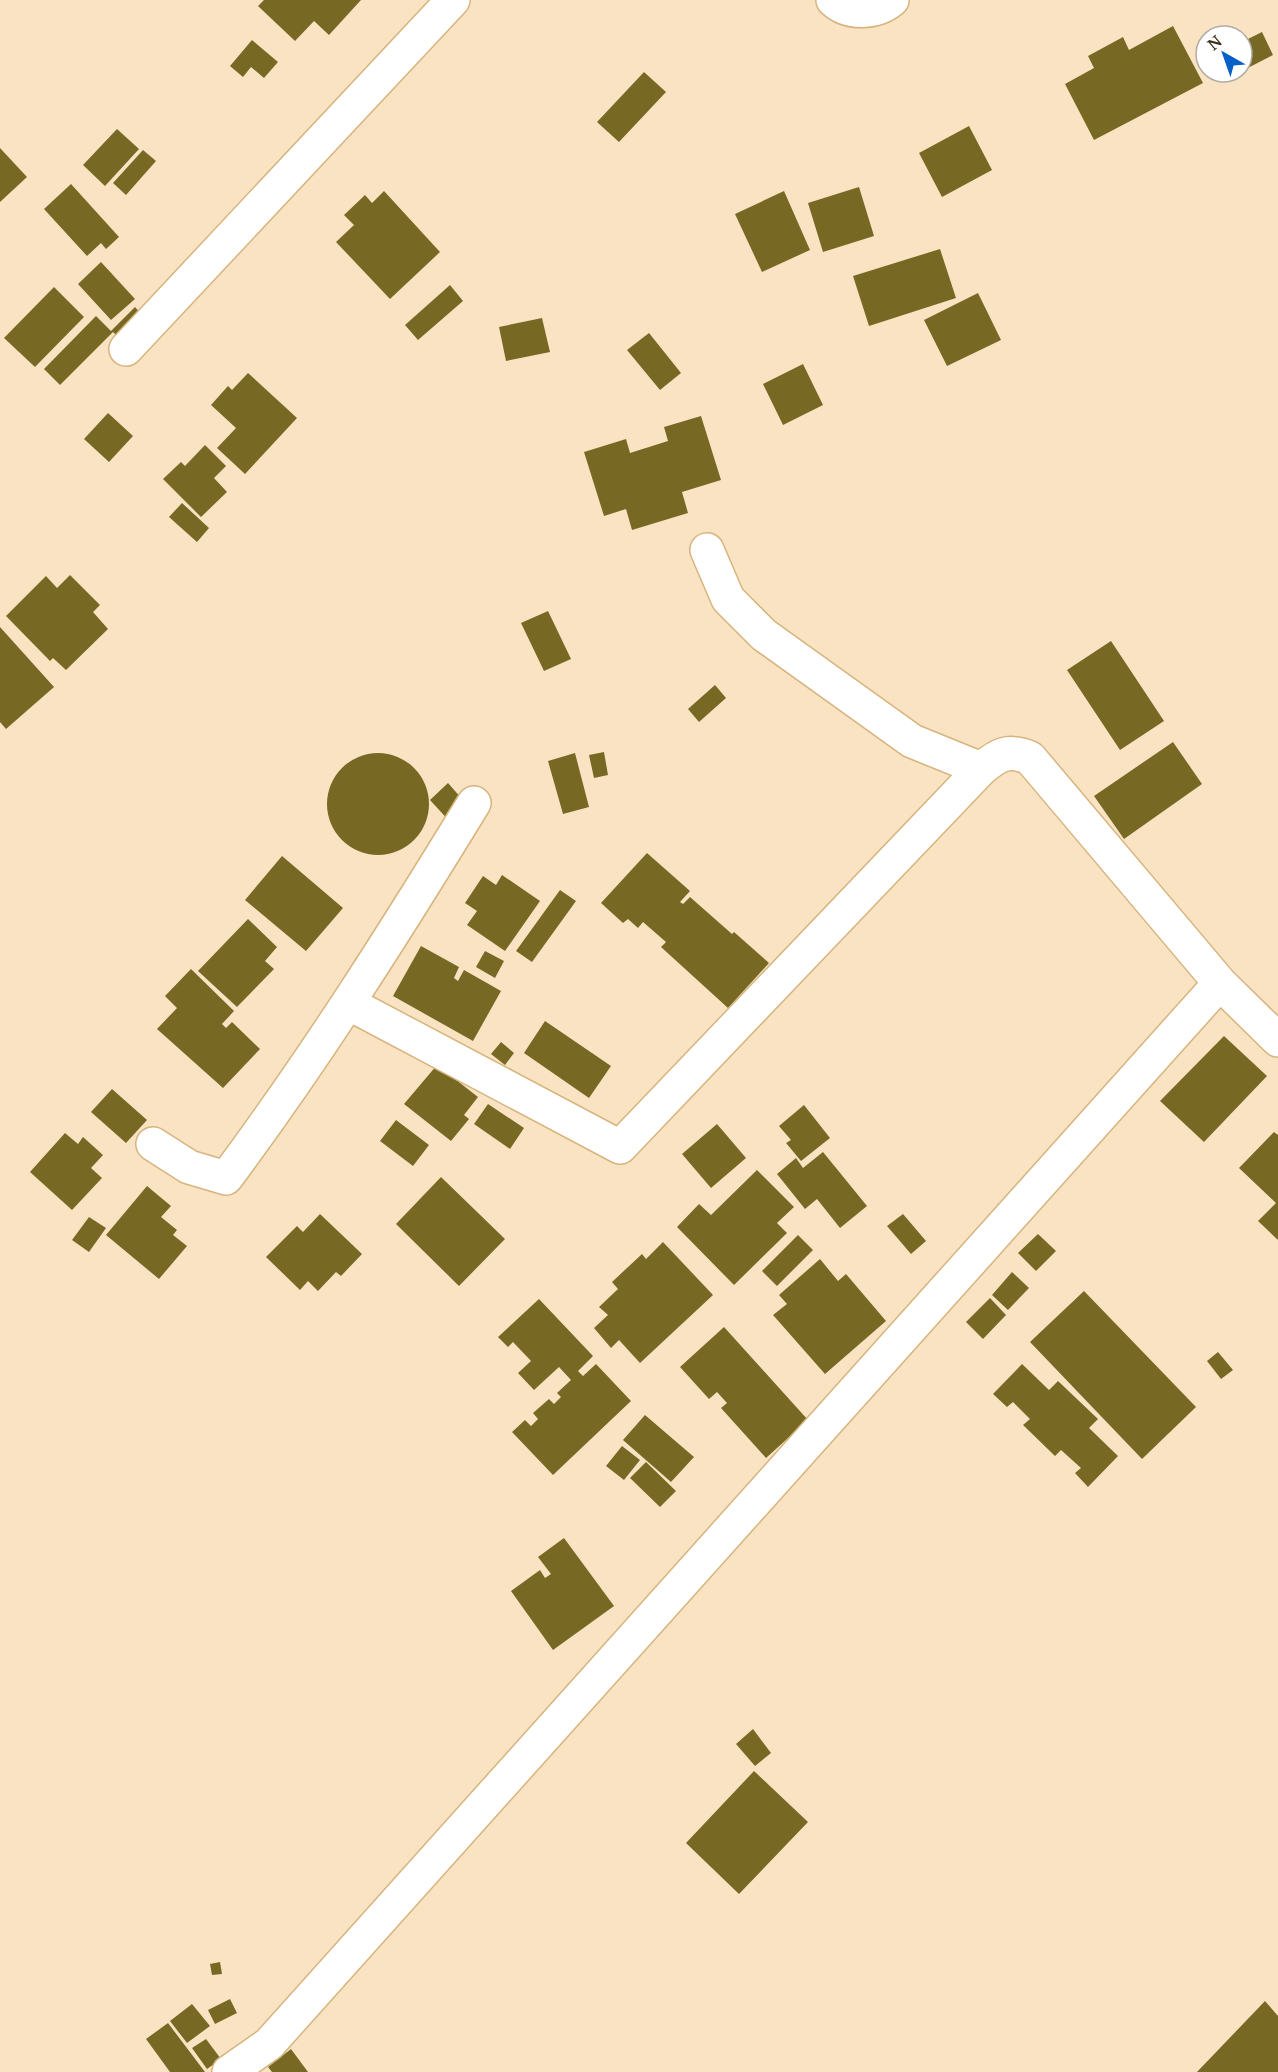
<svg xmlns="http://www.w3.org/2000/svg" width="1278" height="2072" font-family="'Noto Serif',serif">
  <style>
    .building { fill: #776924 }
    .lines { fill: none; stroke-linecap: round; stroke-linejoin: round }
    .street-casing { stroke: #d7b47d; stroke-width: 36 }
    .street { stroke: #fff; stroke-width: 33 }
  </style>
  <rect width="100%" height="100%" fill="#fae3c3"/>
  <!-- building -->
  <path class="building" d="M264 0H361L329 35 314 21 295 41 258 6Z
    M1173 26 1203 83 1094 140 1065 84 1094 68 1088 56 1123 37 1129 50Z
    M1262 32 1273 55 1242 71V42Z
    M252 40 278 62 264 78 251 67 243 77 230 66Z
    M644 72 666 92 619 142 597 122Z
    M969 126 992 170 942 197 919 153Z
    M117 129 139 149 105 186 83 165Z
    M0 148 27 177 0 202Z
    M143 150 156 161 126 195 113 183Z
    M71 184 119 237 106 249 101 243 87 256 44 209Z
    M859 187 874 236 823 252 808 203Z
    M384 191 440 252 390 299 336 242 354 225 344 215 365 195 372 203Z
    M784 191 810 250 762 272 735 214Z
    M940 249 956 298 869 326 853 276Z
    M101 262 135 299 111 320 78 284Z
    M450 285 463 301 418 340 405 325Z
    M54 287 84 317 35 367 4 338Z
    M978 293 1001 340 947 366 924 320Z
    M135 307 148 322 125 344 113 332 60 385 44 369 96 316 111 331Z
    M542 318 550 352 506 361 499 327Z
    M649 333 681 373 660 390 627 350Z
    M803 364 823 405 783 425 763 384Z
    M248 373 297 418 245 474 217 448 236 428 211 405 228 386 232 390Z
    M108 413 133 436 109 462 84 439Z
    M701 416 721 480 682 492 688 513 632 530 626 509 604 516 584 452 626 439 630 453 668 441 664 427Z
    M205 445 226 466 214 478 227 492 201 517 163 479 181 462 185 466Z
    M182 503 209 528 197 542 169 517Z
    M70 575 100 605 93 612 108 629 66 670 53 658 50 661 6 616 46 576 57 588Z
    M548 611 571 659 544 671 521 623Z
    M0 627 54 687 6 729 0 722Z
    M1111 641 1164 721 1120 750 1067 670Z
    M715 685 726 698 699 722 688 709Z
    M1173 742 1202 784 1124 839 1094 796Z
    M604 752 608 775 594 778 589 755Z
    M575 753 589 807 563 814 548 761Z
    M327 804a51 51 0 1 1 102 0a51 51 0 1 1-102 0Z
    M448 783 470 808 452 824 430 800Z
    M647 853 690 891 680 902 683 904 690 897 732 934 734 932 769 963 728 1008 661 947 666 942 643 922 638 928 628 919 623 923 601 903Z
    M282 856 343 908 306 951 245 900Z
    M502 875 540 901 505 951 467 925 477 911 465 903 483 876 496 885Z
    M560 890 576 901 532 962 516 951Z
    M248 919 277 947 265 961 274 969 237 1007 198 971Z
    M421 946 459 967 454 978 458 981 464 970 501 991 473 1041 393 996Z
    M485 951 504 961 495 978 476 967Z
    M191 969 234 1011 222 1024 226 1028 232 1022 260 1049 223 1088 157 1029 177 1008 165 996Z
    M545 1021 611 1066 589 1098 524 1053Z
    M1224 1036 1267 1076 1204 1142 1160 1101Z
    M501 1042 514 1053 505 1065 491 1054Z
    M437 1065 478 1097 464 1115 469 1119 451 1141 404 1104Z
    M112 1089 147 1120 126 1143 91 1112Z
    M488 1104 524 1128 510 1149 474 1124Z
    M804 1105 830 1138 801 1161 786 1143 791 1140 779 1126Z
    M396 1120 429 1145 413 1166 380 1141Z
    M717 1124 746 1158 711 1188 682 1154Z
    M1274 1132 1278 1135V1240L1258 1221 1276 1203 1239 1168Z
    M65 1133 78 1144 83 1137 103 1155 91 1168 102 1178 72 1210 30 1172Z
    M823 1152 867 1206 840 1228 817 1199 805 1209 777 1174 796 1158 803 1168Z
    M757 1170 794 1207 777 1223 787 1233 734 1285 677 1227 699 1204 711 1215Z
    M441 1177 505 1239 459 1286 396 1224Z
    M147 1186 171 1206 161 1217 177 1230 173 1235 187 1246 159 1279 106 1235Z
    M320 1214 362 1254 341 1276 336 1272 318 1291 308 1281 300 1290 266 1257 297 1226 303 1232Z
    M903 1214 926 1241 911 1254 887 1226Z
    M89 1217 106 1228 89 1252 72 1240Z
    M1038 1234 1056 1251 1036 1271 1018 1253Z
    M798 1235 813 1250 777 1286 762 1271Z
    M663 1242 713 1295 640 1363 619 1340 611 1348 594 1328 608 1315 599 1307 618 1289 612 1282 642 1254 646 1259Z
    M820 1259 838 1281 846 1274 886 1321 825 1374 773 1315 787 1304 779 1295Z
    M1012 1272 1029 1288 1008 1310 992 1295Z
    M1084 1291 1196 1407 1142 1459 1030 1342Z
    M990 1298 1006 1315 983 1339 966 1322Z
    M539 1299 593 1356 578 1371 583 1376 596 1364 631 1401 553 1475 512 1432 525 1420 531 1426 538 1419 533 1413 549 1399 554 1404 561 1397 557 1393 571 1380 559 1367 534 1390 518 1373 531 1361 513 1342 508 1347 498 1337Z
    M724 1327 808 1420 766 1458 721 1408 727 1403 717 1392 709 1399 680 1367Z
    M1218 1352 1233 1370 1221 1379 1207 1361Z
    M1022 1364 1049 1390 1058 1381 1098 1419 1089 1428 1118 1456 1088 1487 1075 1473 1081 1468 1061 1450 1055 1456 1023 1425 1030 1419 1013 1402 1007 1407 993 1394Z
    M645 1415 694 1457 671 1482 623 1440Z
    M622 1446 640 1460 624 1480 606 1466Z
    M646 1462 676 1491 660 1507 630 1478Z
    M564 1538 614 1606 553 1650 511 1591 540 1570 545 1578 551 1574 538 1557Z
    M753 1729 771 1753 755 1766 736 1744Z
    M754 1771 808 1822 739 1894 686 1843Z
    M220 1962 222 1974 212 1975 210 1964Z
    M230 1999 237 2013 215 2024 208 2010Z
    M1265 2001 1278 2016V2072H1197Z
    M192 2004 210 2026 187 2043 170 2021Z
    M168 2023 205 2072H170L146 2039Z
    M206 2039 221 2059 207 2069 192 2048Z
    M291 2049 308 2072H272L268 2067Z"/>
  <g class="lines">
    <!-- street casing -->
    <g class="street-casing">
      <path id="street" d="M833 0C849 15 876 13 892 0
        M126 349 453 0
        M707 550 728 599 764 635 912 741 981 769
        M350 1004 620 1147 981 769C999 754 1008 749 1030 758L1220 983 1278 1040
        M153 1144 189 1167 226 1178C316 1057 395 932 474 803
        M229 2072 269 2044 1220 983"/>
    </g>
    <!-- street -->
    <use href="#street" class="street"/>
  </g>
  <!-- north arrow -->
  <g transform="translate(1224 54) rotate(320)"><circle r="28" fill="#ffffff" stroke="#b1aca3" stroke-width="1.5"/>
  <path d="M0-4.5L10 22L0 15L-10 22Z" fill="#075fc8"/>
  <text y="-9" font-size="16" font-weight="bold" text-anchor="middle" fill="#3d2f19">N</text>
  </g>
</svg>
